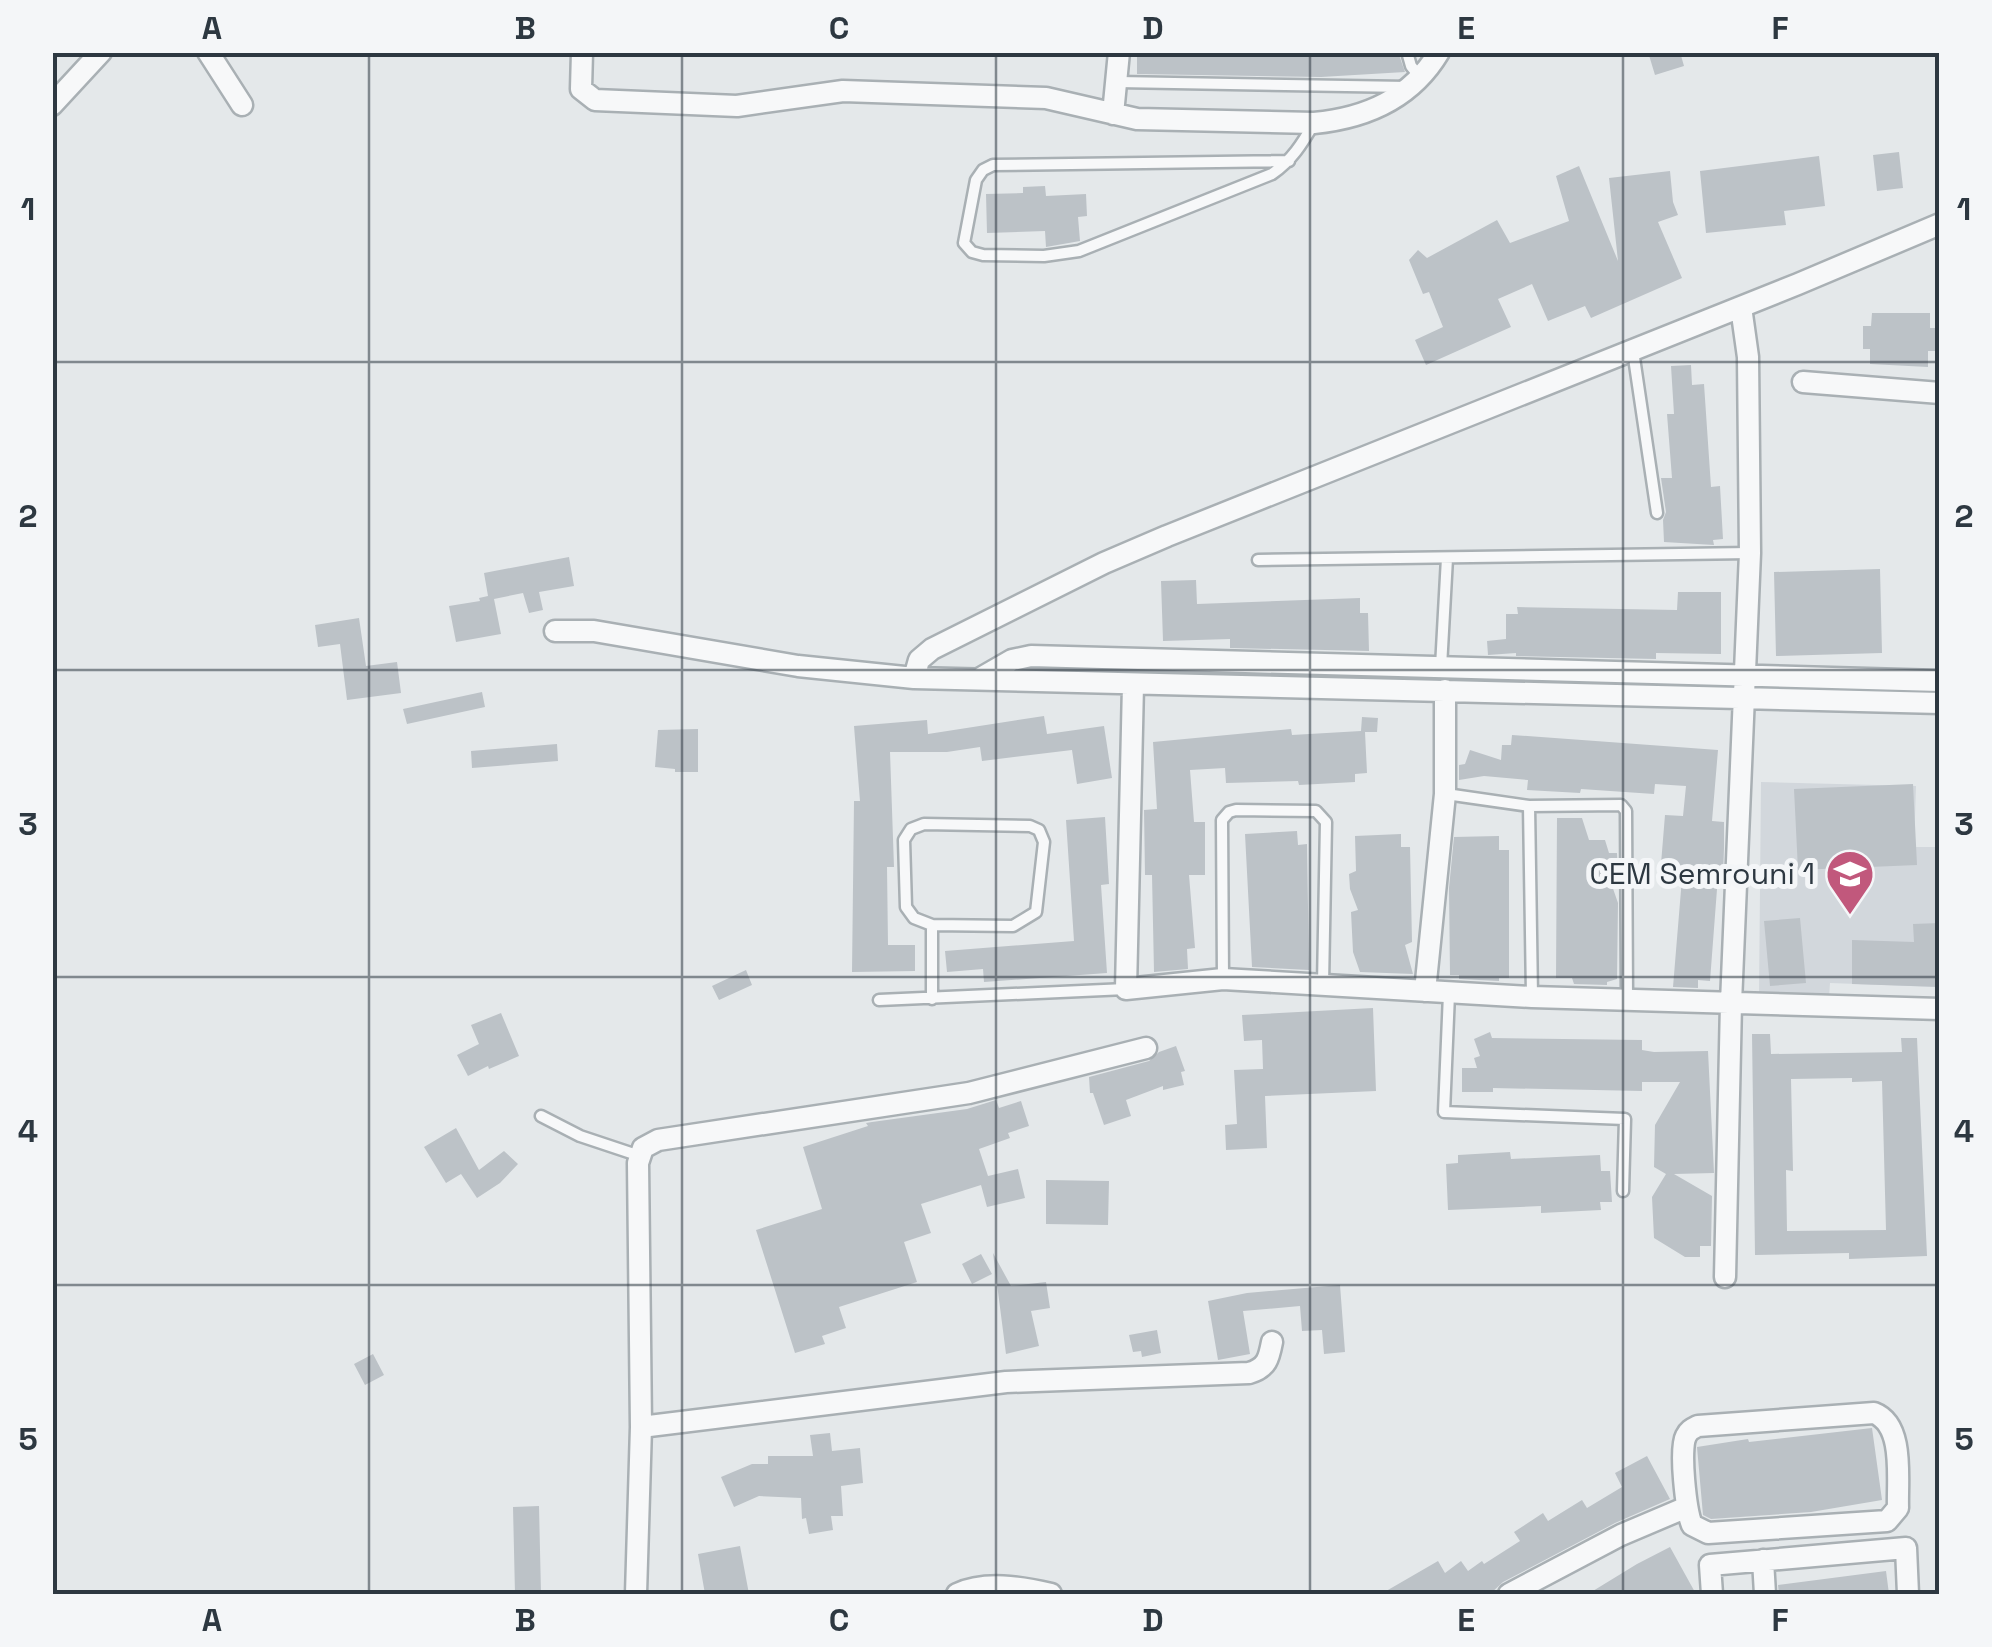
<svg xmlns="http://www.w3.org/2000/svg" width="1992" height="1647" font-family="'Space Grotesk',sans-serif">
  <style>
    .built { fill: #d2d7dc }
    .building { fill: #bcc2c7; fill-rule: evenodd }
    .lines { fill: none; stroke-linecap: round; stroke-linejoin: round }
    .service-casing { stroke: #a9b0b4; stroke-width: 15 }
    .minor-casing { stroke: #a9b0b4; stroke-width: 25 }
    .service { stroke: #f7f8f9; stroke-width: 10 }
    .minor { stroke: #f7f8f9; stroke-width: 20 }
    .grid { fill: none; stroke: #2d3841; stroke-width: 2.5; stroke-opacity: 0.55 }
    .labels { text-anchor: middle; stroke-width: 10; stroke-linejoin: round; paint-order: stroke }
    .poi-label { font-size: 30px; fill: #2d3841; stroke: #f4f6f8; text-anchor: end }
    .neatline { fill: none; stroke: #2d3841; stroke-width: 4 }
    .grid-label { font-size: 32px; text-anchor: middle; font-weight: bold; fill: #2d3841 }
  </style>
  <rect width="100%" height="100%" fill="#e4e8ea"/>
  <!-- built -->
  <path class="built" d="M1761 782 1916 786 1914 847H1939V987L1830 983 1829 997 1759 996Z"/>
  <!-- building -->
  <path class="building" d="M1137 52H1398L1405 72 1321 77 1137 74Z
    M1648 52H1680L1684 66 1655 75Z
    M1899 152 1903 188 1877 191 1873 155Z
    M1819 156 1825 206 1784 211 1786 225 1706 233 1700 171Z
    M1579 166 1618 261 1609 178 1670 171 1673 202 1678 215 1658 222 1682 278 1591 318 1585 306 1548 321 1532 284 1498 299 1511 327 1426 365 1415 340 1443 327 1429 292 1423 294 1409 260 1418 250 1427 258 1497 220 1510 243 1569 221 1556 176Z
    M1045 186 1046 196 1086 194 1087 216 1078 217 1080 241 1046 247 1045 231 987 233 986 194 1023 193V187Z
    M1872 313H1930V328H1940V351H1928V367L1870 364V349H1863V326H1871Z
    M1691 365 1692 385 1704 384 1711 487 1720 486 1723 539 1713 540 1714 545 1664 542 1663 520 1666 512 1661 478H1672L1667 414H1674L1671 366Z
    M569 557 574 586 539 592 543 610 529 613 523 593 494 599 501 634 456 642 449 606 480 601 479 598 488 596 484 573Z
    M1880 569 1882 653 1776 656 1774 572Z
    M1196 580 1197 604 1360 598V613H1368L1369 651 1230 648V639L1163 641 1161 581Z
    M1678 592H1721V654L1656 653V659L1516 656V653L1488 655 1487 641 1506 639V614H1518L1517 607 1677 610Z
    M359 618 366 666 397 662 401 693 347 700 340 644 318 647 315 625Z
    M482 692 485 707 407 724 403 709Z
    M1044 716 1047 734 1104 726 1112 778 1077 784 1072 750 982 761 980 747 947 752H890L894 867H887L888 945H915V971L852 972 854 801H860L854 726 927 720 928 734Z
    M1362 717 1378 718 1377 732H1365L1367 773 1355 774V782L1299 785 1298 781 1226 783 1225 768 1190 770 1194 822H1205V875H1189L1195 948 1187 949 1188 969 1154 972 1152 875H1145L1144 810 1157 809 1153 742 1291 729 1292 735 1361 731Z
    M698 729V772H675V769L655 767 658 730Z
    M1512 735 1718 750 1712 821 1724 822V848L1723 876H1718L1710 981 1698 980V988L1673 987 1682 878 1660 876 1665 815 1683 816 1686 786 1655 784 1654 794 1581 789 1580 793 1527 790 1528 780 1484 776 1459 780V765L1465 764 1470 750 1501 760 1502 745H1511Z
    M557 744 558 761 472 768 471 751Z
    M1913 784 1917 865 1798 870 1794 789Z
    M1105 817 1109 884 1101 885 1107 973 984 982 983 969 947 972 945 951 1074 941 1066 820Z
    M1557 818H1582L1589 840H1605L1609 853H1617L1618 874 1609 877 1618 903 1617 979 1607 982V985L1574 984 1572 978H1556Z
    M1297 831 1298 845 1307 844 1309 970 1252 967 1245 834Z
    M1401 834V847H1410L1412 942 1405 945 1413 974 1360 972 1353 952 1351 912 1358 910 1350 889 1349 874 1356 871 1355 836Z
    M1499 836V850H1509V978H1499V981L1459 979V975H1450L1449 888 1454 837Z
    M1800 918 1806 983 1770 986 1764 921Z
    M1940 923V987L1852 984V940L1914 942 1913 924Z
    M746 970 752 985 719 1000 712 986Z
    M1373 1008 1376 1091 1265 1096 1267 1148 1226 1150 1225 1125 1237 1124 1234 1070 1263 1069 1262 1040 1244 1041 1242 1015Z
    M501 1013 519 1056 489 1069 488 1066 468 1076 457 1055 479 1044 471 1025Z
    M1490 1032 1492 1038 1642 1040V1050L1654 1052 1708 1051 1714 1173 1674 1174 1712 1196 1711 1246H1700V1257H1685L1654 1238 1652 1197 1666 1174 1654 1167 1655 1125 1680 1082H1642V1091L1493 1088V1092H1462V1068H1477L1474 1058 1480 1056 1474 1039Z
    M1752 1034H1770L1771 1054 1902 1052 1901 1038H1917L1927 1256 1849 1259V1253L1755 1255ZM1852 1078V1082L1882 1081 1886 1230 1787 1231 1786 1170 1793 1171 1791 1079Z
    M1176 1046 1185 1071 1181 1072 1184 1085 1163 1090V1086L1126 1100 1131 1116 1104 1125 1093 1093H1090L1089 1077 1149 1061 1159 1052Z
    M996 1100 999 1108 1021 1101 1029 1126 1008 1133 1010 1138 979 1149 988 1176 1018 1169 1025 1198 987 1207 981 1185 921 1204 931 1233 904 1242 917 1282 839 1307 846 1328 822 1336 825 1344 795 1353 756 1230 822 1209 803 1147 868 1126 866 1123 872 1122 967 1109Z
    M456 1128 479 1170 504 1151 518 1164 500 1183 477 1198 461 1174 446 1183 424 1147Z
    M1510 1152 1511 1159 1600 1155 1601 1171H1610L1612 1202H1600L1601 1210 1541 1213V1206L1448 1210 1446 1164 1458 1163V1155Z
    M1046 1180 1109 1181 1108 1225 1046 1224Z
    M993 1253 1011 1286 1046 1282 1050 1308 1031 1311 1039 1346 1006 1354Z
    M981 1254 992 1274 972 1284 962 1264Z
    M1340 1285 1345 1352 1324 1354 1322 1330 1302 1331 1300 1306 1243 1311 1250 1354 1218 1360 1208 1301 1247 1293Z
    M1157 1330 1161 1353 1142 1357 1141 1351 1133 1352 1129 1335Z
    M373 1354 384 1375 365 1385 354 1364Z
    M1872 1428 1882 1500 1811 1512 1711 1519 1703 1515 1697 1447 1748 1439 1749 1442Z
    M830 1433 832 1451 860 1448 863 1483 841 1486 843 1516H831L833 1530 809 1534 806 1518 802 1519 801 1498 759 1496 734 1507 721 1477 752 1464H768V1456H813L810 1435Z
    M1647 1456 1670 1499 1615 1523 1503 1582 1490 1594H1381L1438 1561 1445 1573 1461 1561 1468 1571 1482 1561 1484 1564 1520 1541 1514 1532 1543 1513 1548 1521 1582 1500 1587 1508 1622 1487 1615 1473Z
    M539 1506 541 1594H515L513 1507Z
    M740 1546 749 1594H705L698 1554Z
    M1670 1547 1696 1594H1588L1637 1564Z
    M1886 1571 1889 1594H1779L1778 1585Z"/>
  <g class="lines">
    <!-- service casing -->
    <g class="service-casing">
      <path id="service" d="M1407 52 1411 66 1420 77
        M1118 82 1407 87
        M1289 161 993 165 983 170 976 180 964 243 972 252 983 255 1044 256 1079 251 1272 174C1292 160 1302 144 1314 123
        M1633 351 1657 513
        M1258 560 1750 553
        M1441 667 1447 558
        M1446 794 1529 806 1621 805 1626 811 1627 1000
        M1529 806 1532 996
        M924 824 1030 826 1039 830 1044 842 1036 912 1013 926 932 925 914 918 906 907 904 840 911 829Z
        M1223 978 1222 820 1229 812 1236 810 1316 811 1326 822 1323 984
        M1449 994 1444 1112 1625 1119 1623 1191
        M932 999V925
        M879 1000 1126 989
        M541 1116 580 1136 640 1156"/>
    </g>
    <!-- minor casing -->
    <g class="minor-casing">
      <path id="minor" d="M208 52 242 105
        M582 52 581 89 595 100 737 106 843 91 1046 98 1137 119 1314 123C1366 118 1411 99 1439 52
        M52 105 101 52
        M1113 114 1119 52
        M1803 382 1940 393
        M555 631H594L798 666 914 678 1940 703
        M914 678 919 660 932 649 1104 563 1167 536 1798 284 1940 224
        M979 679 1012 660 1031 656 1940 681
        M1133 685 1126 989 1223 979 1532 997 1940 1009
        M1425 991 1445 794V690
        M1725 1277 1731 1003 1750 553 1748 357 1741 307
        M1874 1413C1905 1425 1897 1479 1898 1508L1887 1521 1708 1533 1692 1525C1686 1511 1679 1449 1686 1436 1689 1430 1692 1429 1698 1426Z
        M641 1427 1006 1382 1249 1373C1267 1368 1269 1358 1272 1342
        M1763 1560 1765 1594
        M636 1594 641 1427 638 1163 643 1148 658 1140 969 1093 1146 1048
        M957 1594C985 1581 1021 1587 1051 1594
        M1509 1594 1621 1535 1687 1507
        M1712 1594 1710 1565 1906 1548 1908 1594"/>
    </g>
    <!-- service -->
    <use href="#service" class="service"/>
    <!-- minor -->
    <use href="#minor" class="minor"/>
  </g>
  <!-- grid -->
  <path class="grid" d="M369 52V1594M682 52V1594M996 52V1594M1310 52V1594M1623 52V1594M52 362H1940M52 670H1940M52 977H1940M52 1285H1940"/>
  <!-- icons -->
  <defs>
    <g id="school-pin" transform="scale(2.5)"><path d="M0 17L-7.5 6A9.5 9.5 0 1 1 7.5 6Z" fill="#c1587c" stroke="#f4f6f8"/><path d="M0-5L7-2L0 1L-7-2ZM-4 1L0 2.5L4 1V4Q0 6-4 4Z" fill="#fff"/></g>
  </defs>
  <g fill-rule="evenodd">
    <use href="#school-pin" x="1850" y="874"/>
  </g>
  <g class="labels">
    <!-- poi labels -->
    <g class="poi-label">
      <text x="1815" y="884">CEM Semrouni 1</text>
    </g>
  </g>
  <!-- border -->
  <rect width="1992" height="1647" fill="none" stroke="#f4f6f8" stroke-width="110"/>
  <rect x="55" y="55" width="1882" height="1537" class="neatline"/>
  <g class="grid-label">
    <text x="212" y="39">A</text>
    <text x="525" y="39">B</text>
    <text x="839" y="39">C</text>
    <text x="1153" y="39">D</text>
    <text x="1466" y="39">E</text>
    <text x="1780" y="39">F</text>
    <text x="28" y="220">1</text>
    <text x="1964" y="220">1</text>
    <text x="28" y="527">2</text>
    <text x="1964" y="527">2</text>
    <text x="28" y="835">3</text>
    <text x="1964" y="835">3</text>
    <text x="28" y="1142">4</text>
    <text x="1964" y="1142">4</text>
    <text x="28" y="1450">5</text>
    <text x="1964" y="1450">5</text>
    <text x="212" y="1631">A</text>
    <text x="525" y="1631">B</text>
    <text x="839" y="1631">C</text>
    <text x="1153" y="1631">D</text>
    <text x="1466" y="1631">E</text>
    <text x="1780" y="1631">F</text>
  </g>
</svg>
